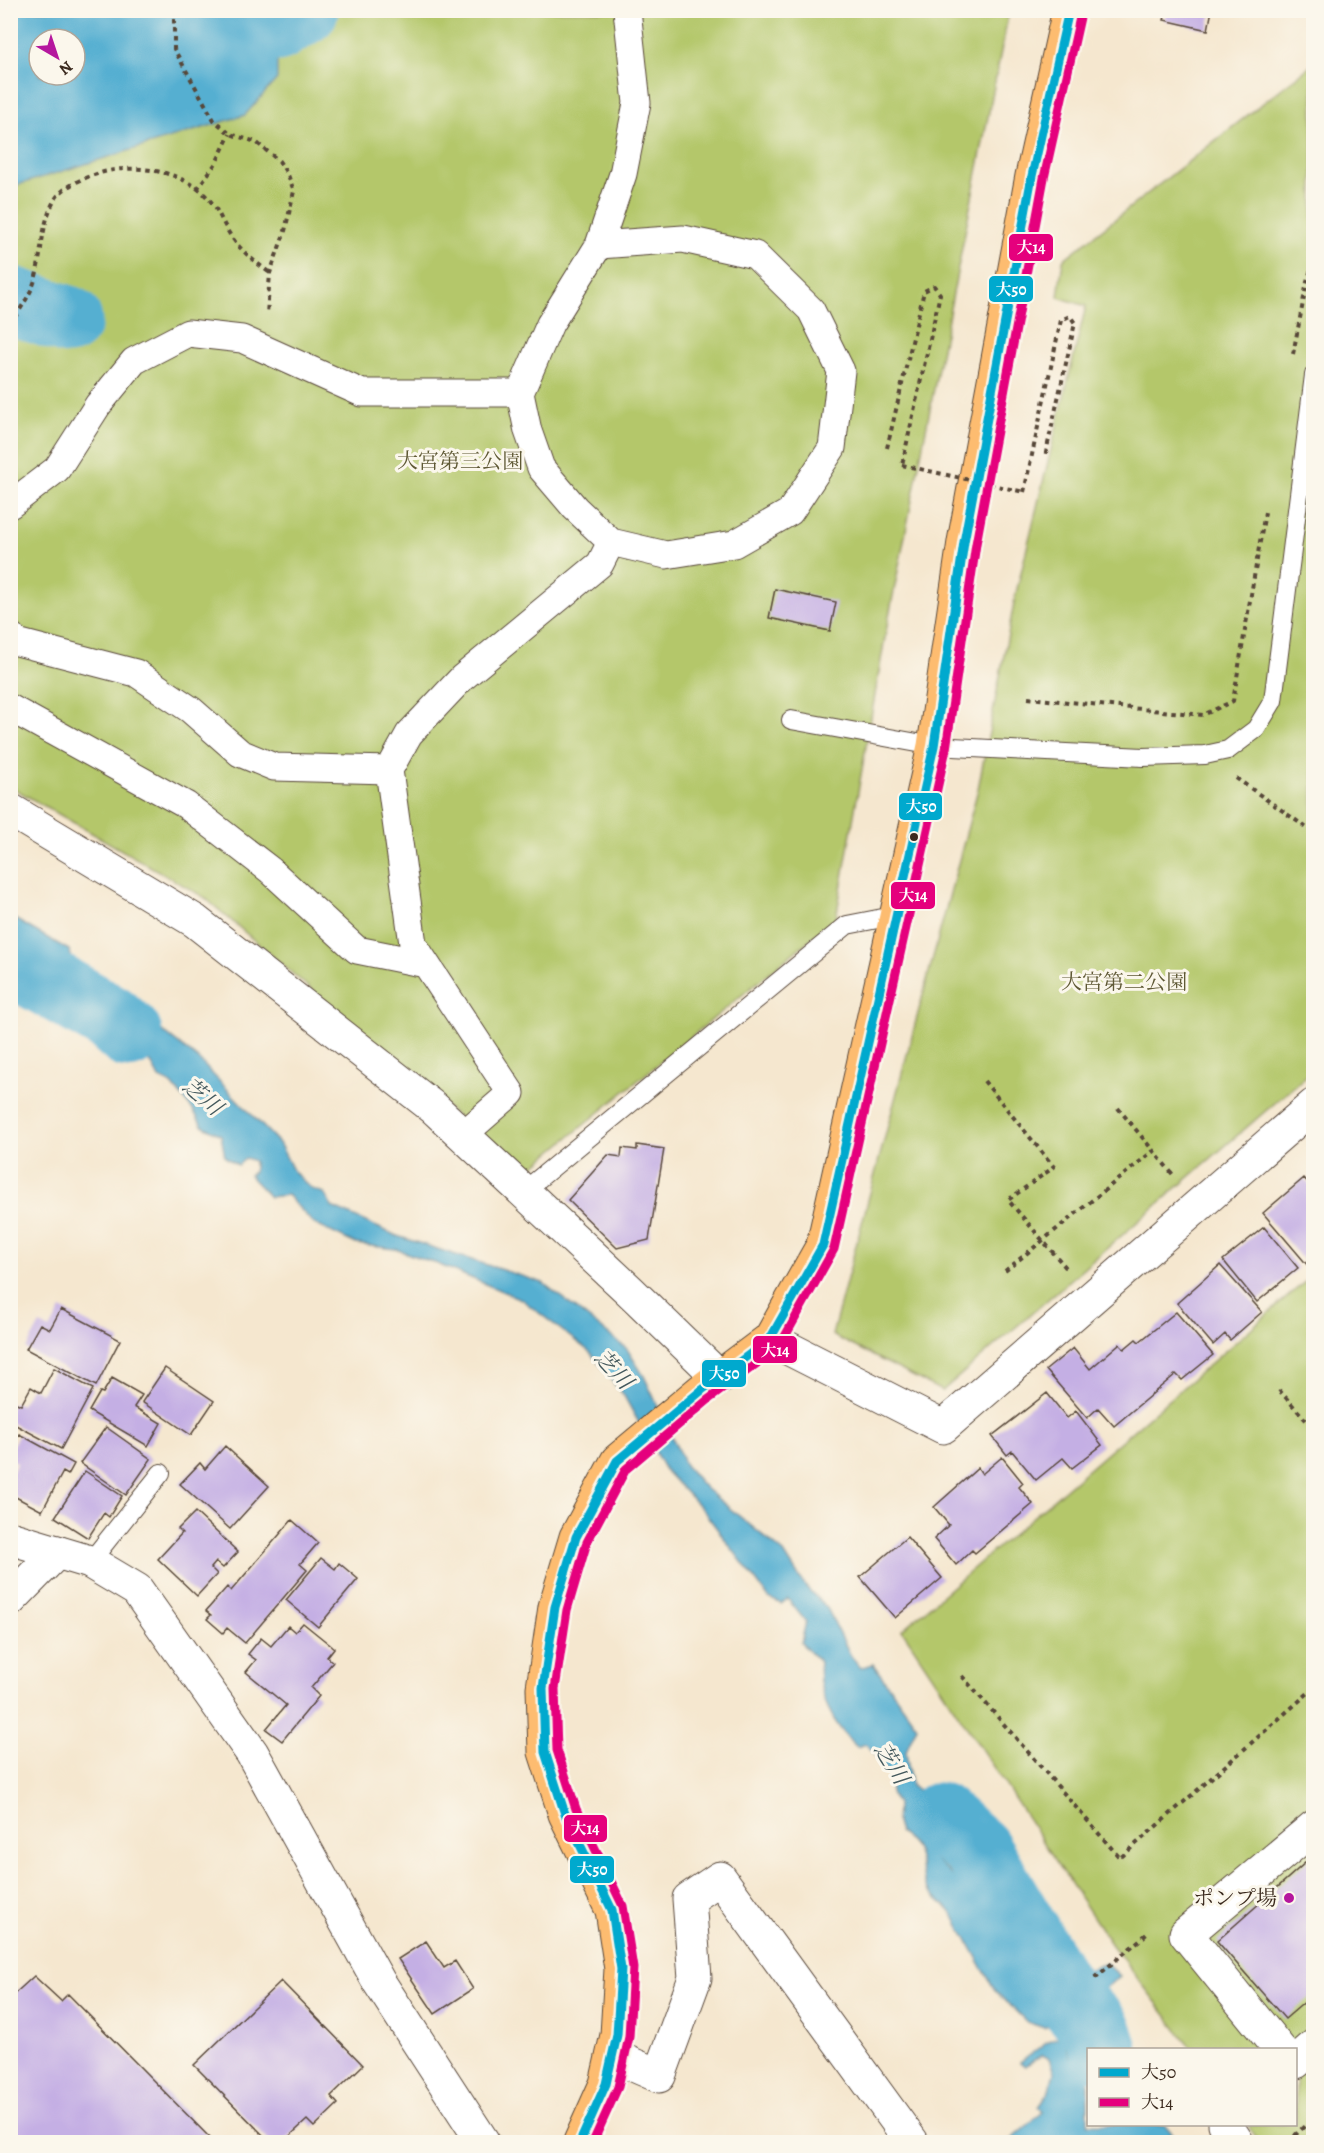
<svg xmlns="http://www.w3.org/2000/svg" width="1324" height="2153" font-family="Alegreya,'Noto Serif JP',serif">
  <style>
    .green { fill: #b4c76b; stroke: #787844; stroke-width: 1.5; fill-rule: evenodd }
    .water { fill: #54afd1; stroke: #486c78; stroke-width: 1.5; fill-rule: evenodd }
    .lines { fill: none; stroke-linecap: round; stroke-linejoin: round }
    .river { stroke: #54afd1; stroke-width: 69 }
    .building { fill: #c4afe4 }
    .service-casing { stroke: #574639; stroke-width: 20 }
    .pedestrian-casing { stroke: #574639; stroke-width: 29 }
    .minor-casing { stroke: #574639; stroke-width: 35 }
    .tertiary-casing { stroke: #574639; stroke-width: 35 }
    .primary-casing { stroke: #574639; stroke-width: 35 }
    .path { stroke: #574639; stroke-width: 4; stroke-dasharray: 4.5 4.5; stroke-linecap: butt }
    .service { stroke: #fff; stroke-width: 18 }
    .pedestrian { stroke: #fff; stroke-width: 27 }
    .minor { stroke: #fff; stroke-width: 33 }
    .tertiary { stroke: #fff; stroke-width: 33 }
    .primary { stroke: #fdbc6f; stroke-width: 33 }
    .path-bridge { stroke: #574639; stroke-width: 4; stroke-dasharray: 4.5 4.5; stroke-linecap: butt }
    .bus-1-casing { stroke: #fbf7ec; stroke-width: 14 }
    .bus-2-casing { stroke: #fbf7ec; stroke-width: 14 }
    .bus-1 { stroke: #00a9ce; stroke-width: 9 }
    .bus-2 { stroke: #e5007d; stroke-width: 9 }
    .bus-dot { fill: #3b2a1e; stroke: #fbf7ec; stroke-width: 2 }
    .poi-dot { fill: #b5179e; stroke: #fbf7ec; stroke-width: 2 }
    .labels { text-anchor: middle; stroke-width: 6; stroke-linejoin: round; paint-order: stroke }
    .park-label { font-size: 21px; fill: #5f5935; stroke: #fbf7ec }
    .poi-label { font-size: 21px; fill: #3b2a1e; stroke: #fbf7ec; text-anchor: end }
    .water-label { font-size: 22px; font-style: italic; fill: #44595d; stroke: #fbf7ec }
    .line-badge { stroke: #fbf7ec; stroke-width: 2 }
    .badge-label { font-size: 16px; text-anchor: middle; font-weight: bold; fill: #fff }
  </style>
  <rect width="100%" height="100%" fill="#fbf7ec"/>
  <filter id="ink" filterUnits="userSpaceOnUse"><feTurbulence type="fractalNoise" baseFrequency=".0167" numOctaves="2"/><feDisplacementMap in="SourceGraphic" scale="12" xChannelSelector="R" yChannelSelector="G"/><feConvolveMatrix kernelMatrix="1 2 1 2 8 2 1 2 1" color-interpolation-filters="sRGB"/></filter>
  <filter id="wash" filterUnits="userSpaceOnUse"><feTurbulence type="fractalNoise" baseFrequency=".008" numOctaves="4" result="noise"/><feDisplacementMap in="SourceGraphic" scale="24" xChannelSelector="R" yChannelSelector="G"/><feGaussianBlur stdDeviation="1.35" result="paint"/><feColorMatrix in="noise" values="0 0 0 0 0 0 0 0 0 0 0 0 0 0 0 0 0 1.4 0 .05"/><feComposite in="paint" operator="in"/></filter>
  <g filter="url(#wash)">
    <rect width="100%" height="100%" fill="#f5e7cf"/>
    <!-- green -->
    <path class="green" d="M11 11H1009L887 626 836 918 524 1174 204 897 11 787ZM39 39H75V75H39Z
      M1313 64V1070L942 1391 832 1335 978 789 1016 593 1086 306 1058 297 1063 260Z
      M1313 1275V2142H1259L1248 2125 1296 2124V2050L1192 2049 1112 1945 902 1630Z"/>
    <!-- water -->
    <path class="water" d="M11 10 225 11 277 27V79L245 115 11 187ZM39 39H75V75H39Z
      M11 917 69 950 76 969 115 1002 134 1009 198 1059 279 1143 294 1172 312 1189 324 1193 332 1207 397 1236 543 1283 627 1349 644 1376 685 1465 705 1488 784 1553 805 1586 827 1608 851 1656 861 1668 873 1664 917 1726 906 1751 911 1786 937 1801 970 1834 1003 1881 1014 1885 1030 1911V1921L1034 1940 1040 1953 1052 1964 1072 1976 1106 1963 1120 1976 1093 1998V2013L1111 2027 1112 2045 1116 2049H1095L1088 2026 1073 2015 1044 2028 1027 2022 996 1992 953 1915C946 1904 935 1899 927 1888 924 1885 924 1880 923 1875 917 1854 920 1846 899 1833L896 1823 897 1804 890 1793 892 1777 866 1744 857 1747C834 1726 816 1694 820 1662L801 1643 806 1622 788 1599 781 1604 769 1598 703 1510 665 1470 624 1396 590 1352 521 1299 435 1263 395 1249 356 1244 314 1224 287 1195 270 1197 249 1175 254 1172V1161L246 1158 238 1165 225 1157 221 1135 202 1125 193 1110 172 1084 159 1078 150 1061 133 1053 111 1035 110 1026 102 1022 89 1024 79 1017 68 1002 49 987 44 968 22 955 16 954 11 959ZM912 1802 922 1805C921 1813 923 1817 926 1824 937 1851 948 1848 974 1852 987 1874 1001 1884 1008 1910L998 1922 979 1907 974 1886 964 1871 954 1877C930 1857 919 1837 908 1808Z
      M1063 2035 1070 2057 1081 2067 1088 2066V2124L1165 2125 1180 2142H1008L1043 2112 1039 2107 1048 2094 1054 2073 1049 2058 1042 2055 1025 2066 1020 2062 1048 2041Z"/>
    <g class="lines">
      <!-- river -->
      <path class="river" d="M277 27 304 10
        M10 300 68 320
        M10 961 110 1018 128 1034
        M939 1817 977 1850 1058 1987 1097 2029 1104 2050"/>
    </g>
    <g id="blocks">
      <!-- building -->
      <path class="building" d="M1167 10H1212L1208 30 1164 20Z
        M775 589 836 602 830 631 769 618Z
        M637 1145 664 1149 649 1240 617 1248 568 1200 608 1155 621 1157 622 1148 637 1150Z
        M1304 1178 1314 1189V1263L1309 1267 1263 1213Z
        M1264 1227 1298 1268 1257 1302 1223 1260Z
        M1220 1265 1262 1312 1230 1340 1225 1334 1213 1345 1177 1303Z
        M61 1309 120 1340 96 1386 26 1349 40 1324 50 1329Z
        M1176 1312 1213 1355 1182 1380 1176 1374 1114 1426 1098 1408 1087 1418 1046 1370 1073 1348 1090 1369 1119 1344 1124 1349 1136 1339 1139 1342Z
        M54 1368 93 1389 61 1449 10 1422V1409L14 1402 21 1405 31 1387 41 1393Z
        M165 1368 214 1401 191 1435 142 1402Z
        M112 1378 142 1395 134 1407 161 1423 148 1446 89 1411 100 1392 103 1393Z
        M1047 1393 1067 1418 1076 1411 1102 1445 1072 1468 1063 1458 1036 1480 1012 1451 1007 1455 992 1436Z
        M106 1427 151 1459 126 1495 80 1463Z
        M19 1434 74 1464 68 1475 63 1472 42 1511 10 1494V1476L17 1463 10 1459V1450Z
        M225 1446 269 1486 230 1529 180 1484 200 1463 205 1469Z
        M1002 1457 1023 1483 1019 1487 1033 1504 975 1553 972 1550 956 1565 934 1539 949 1525 934 1507 978 1468 982 1474Z
        M85 1471 122 1496 109 1517 104 1513 88 1538 55 1517Z
        M195 1512 238 1552 223 1568 216 1562 211 1568 217 1574 197 1596 158 1559 182 1533 178 1529Z
        M292 1520 318 1543 300 1564 307 1570 245 1643 227 1628 223 1633 207 1619 211 1615 206 1611 227 1587 231 1591Z
        M907 1537 942 1578 895 1618 860 1577Z
        M321 1558 335 1569 339 1563 358 1579 318 1627 286 1600Z
        M303 1623 334 1648 327 1657 333 1662 311 1688 319 1696 282 1741 266 1729 286 1705 246 1672 256 1660 248 1654 261 1638 271 1646 288 1626 295 1632Z
        M1314 1855V1994L1285 2019 1217 1941Z
        M426 1941 444 1968 455 1961 473 1989 435 2014 398 1959Z
        M34 1976 61 2001 68 1994 214 2142H10V1998Z
        M281 1981 363 2065 331 2096 338 2104 314 2127 307 2120 283 2142H270L194 2065Z"/>
    </g>
  </g>
  <g filter="url(#ink)">
    <use href="#blocks" fill-opacity="0" stroke="#574639" stroke-width="1.5"/>
    <g class="lines">
      <!-- service casing -->
      <g class="service-casing">
        <path id="service" d="M791 720 934 746 1143 757 1205 755 1228 750 1256 729 1273 701 1314 375
          M524 1191 847 925 898 915
          M90 1562 161 1473"/>
      </g>
      <!-- pedestrian casing -->
      <g class="pedestrian-casing">
        <path id="pedestrian" d="M599 245 683 239 755 255 811 310 841 371 832 448 790 512 734 544 666 555 611 542 575 508 541 468 528 431 520 393 550 324 599 245 623 174 637 103 627 10
          M10 505 57 469 98 405 134 361 188 333 242 339 362 393H520
          M10 635 17 642 136 673 191 710 240 753 274 767 389 770
          M10 708 186 805 270 870 357 950 426 964
          M464 1134 511 1093 413 944 389 770 409 734 462 678 600 564 611 542"/>
      </g>
      <!-- minor casing -->
      <g class="minor-casing">
        <path id="minor" d="M10 810 195 921 434 1108 630 1291 720 1378
          M770 1339 943 1427 1314 1105
          M10 1600 57 1552
          M1280 2050 1186 1934 1314 1827
          M613 2056 659 2076 695 1978 689 1899 720 1878 912 2142
          M1296 2062 1314 2046
          M1225 2124 1237 2142"/>
      </g>
      <!-- tertiary casing -->
      <g class="tertiary-casing">
        <path id="tertiary" d="M10 1538 90 1562 137 1590 252 1753 379 1982 483 2142"/>
      </g>
      <!-- primary casing -->
      <g class="primary-casing">
        <path id="primary" d="M580 2142 606 2084 617 2035 621 1969 612 1910 565 1814 545 1752 543 1688 555 1607 576 1537 617 1461 702 1390 770 1339 823 1245 934 746 964 542 1032 176 1069 10"/>
      </g>
      <!-- path -->
      <path class="path" d="M174 10V49L214 120 230 134 256 142 279 161 288 175 294 191 285 231 270 273 267 314
        M197 189 216 163 230 134
        M10 324C19 311 30 296 35 280 42 255 41 225 54 201 62 186 86 177 100 173 135 163 181 170 207 197 218 208 222 223 231 236 241 251 255 262 270 273
        M1293 354 1307 282 1314 260
        M887 448 924 291 934 286 940 294 902 465
        M1024 492 1061 320 1070 316 1075 323 1045 457
        M1028 698 1203 715 1233 701 1265 512
        M1236 778 1314 833
        M984 1081 1054 1167 1008 1200 1068 1270
        M1118 1108 1175 1177
        M1005 1271 1153 1151
        M1279 1390 1314 1429
        M962 1676 1120 1858 1314 1688
        M1095 1978 1149 1932
        M1288 2142 1314 2117"/>
      <!-- service -->
      <use href="#service" class="service"/>
      <!-- pedestrian -->
      <use href="#pedestrian" class="pedestrian"/>
      <!-- minor -->
      <use href="#minor" class="minor"/>
      <!-- tertiary -->
      <use href="#tertiary" class="tertiary"/>
      <!-- primary -->
      <use href="#primary" class="primary"/>
      <!-- path-bridge -->
      <path class="path-bridge" d="M902 465 1024 492"/>
      <!-- bus-1 casing -->
      <g class="bus-1-casing">
        <path id="bus-1" d="M580 2142 606 2084 617 2035 621 1969 612 1910 565 1814 545 1752 543 1688 555 1607 576 1537 617 1461 702 1390 770 1339 823 1245 934 746 964 542 1032 176 1069 10"/>
      </g>
      <!-- bus-2 casing -->
      <g class="bus-2-casing">
        <path id="bus-2" d="M593 2142 618 2087 629 2037 633 1968 623 1906 576 1809 557 1750 555 1689 567 1610 587 1542 626 1469 709 1399 779 1347 834 1249 946 749 976 544 1044 178 1081 13"/>
      </g>
      <!-- bus-1 -->
      <use href="#bus-1" class="bus-1"/>
      <!-- bus-2 -->
      <use href="#bus-2" class="bus-2"/>
    </g>
  </g>
  <!-- markers -->
  <circle class="bus-dot" cx="914" cy="837" r="5"/>
  <circle class="poi-dot" cx="1289" cy="1898" r="6"/>
  <g class="labels">
    <!-- park labels -->
    <g class="park-label">
      <text x="460" y="468">大宮第三公園</text>
      <text x="1124" y="989">大宮第二公園</text>
    </g>
    <!-- poi labels -->
    <g class="poi-label">
      <text x="1277" y="1905">ポンプ場</text>
    </g>
    <!-- water labels -->
    <g class="water-label">
      <text transform="translate(203 1096) rotate(40)" y="8">芝川</text>
      <text transform="translate(614 1369) rotate(47)" y="8">芝川</text>
      <text transform="translate(892 1763) rotate(58)" y="8">芝川</text>
    </g>
  </g>
  <g class="line-badge">
    <rect x="1008" y="233" width="46" height="29" rx="6" fill="#e5007d"/>
    <rect x="988" y="275" width="46" height="28" rx="6" fill="#00a9ce"/>
    <rect x="898" y="792" width="45" height="29" rx="6" fill="#00a9ce"/>
    <rect x="890" y="881" width="46" height="29" rx="6" fill="#e5007d"/>
    <rect x="752" y="1335" width="46" height="29" rx="6" fill="#e5007d"/>
    <rect x="701" y="1359" width="46" height="29" rx="6" fill="#00a9ce"/>
    <rect x="563" y="1814" width="45" height="29" rx="6" fill="#e5007d"/>
    <rect x="569" y="1855" width="46" height="29" rx="6" fill="#00a9ce"/>
  </g>
  <g class="badge-label">
    <text x="1031" y="253">大14</text>
    <text x="1011" y="295">大50</text>
    <text x="921" y="812">大50</text>
    <text x="913" y="901">大14</text>
    <text x="775" y="1356">大14</text>
    <text x="724" y="1379">大50</text>
    <text x="585" y="1834">大14</text>
    <text x="592" y="1875">大50</text>
  </g>
  <!-- margin -->
  <rect width="1324" height="2153" fill="none" stroke="#fbf7ec" stroke-width="36"/>
  <!-- legend -->
  <rect x="1087" y="2048" width="210" height="78" fill="#fbf7ec" stroke="#aea59a" stroke-width="1.5"/>
  <rect x="1099" y="2068" width="30" height="9" fill="#00a9ce" stroke="#aea59a" stroke-width="1.5"/>
  <text x="1141" y="2078" font-size="18" fill="#3b2a1e">大50</text>
  <rect x="1099" y="2098" width="30" height="9" fill="#e5007d" stroke="#aea59a" stroke-width="1.5"/>
  <text x="1141" y="2108" font-size="18" fill="#3b2a1e">大14</text>
  <!-- north arrow -->
  <g transform="translate(57 57) rotate(141)"><circle r="28" fill="#fbf7ec" stroke="#aea59a" stroke-width="1.5"/>
  <path d="M0-4.5L10 22L0 15L-10 22Z" fill="#b5179e"/>
  <text y="-9" font-size="16" font-weight="bold" text-anchor="middle" fill="#3b2a1e">N</text>
  </g>
</svg>
